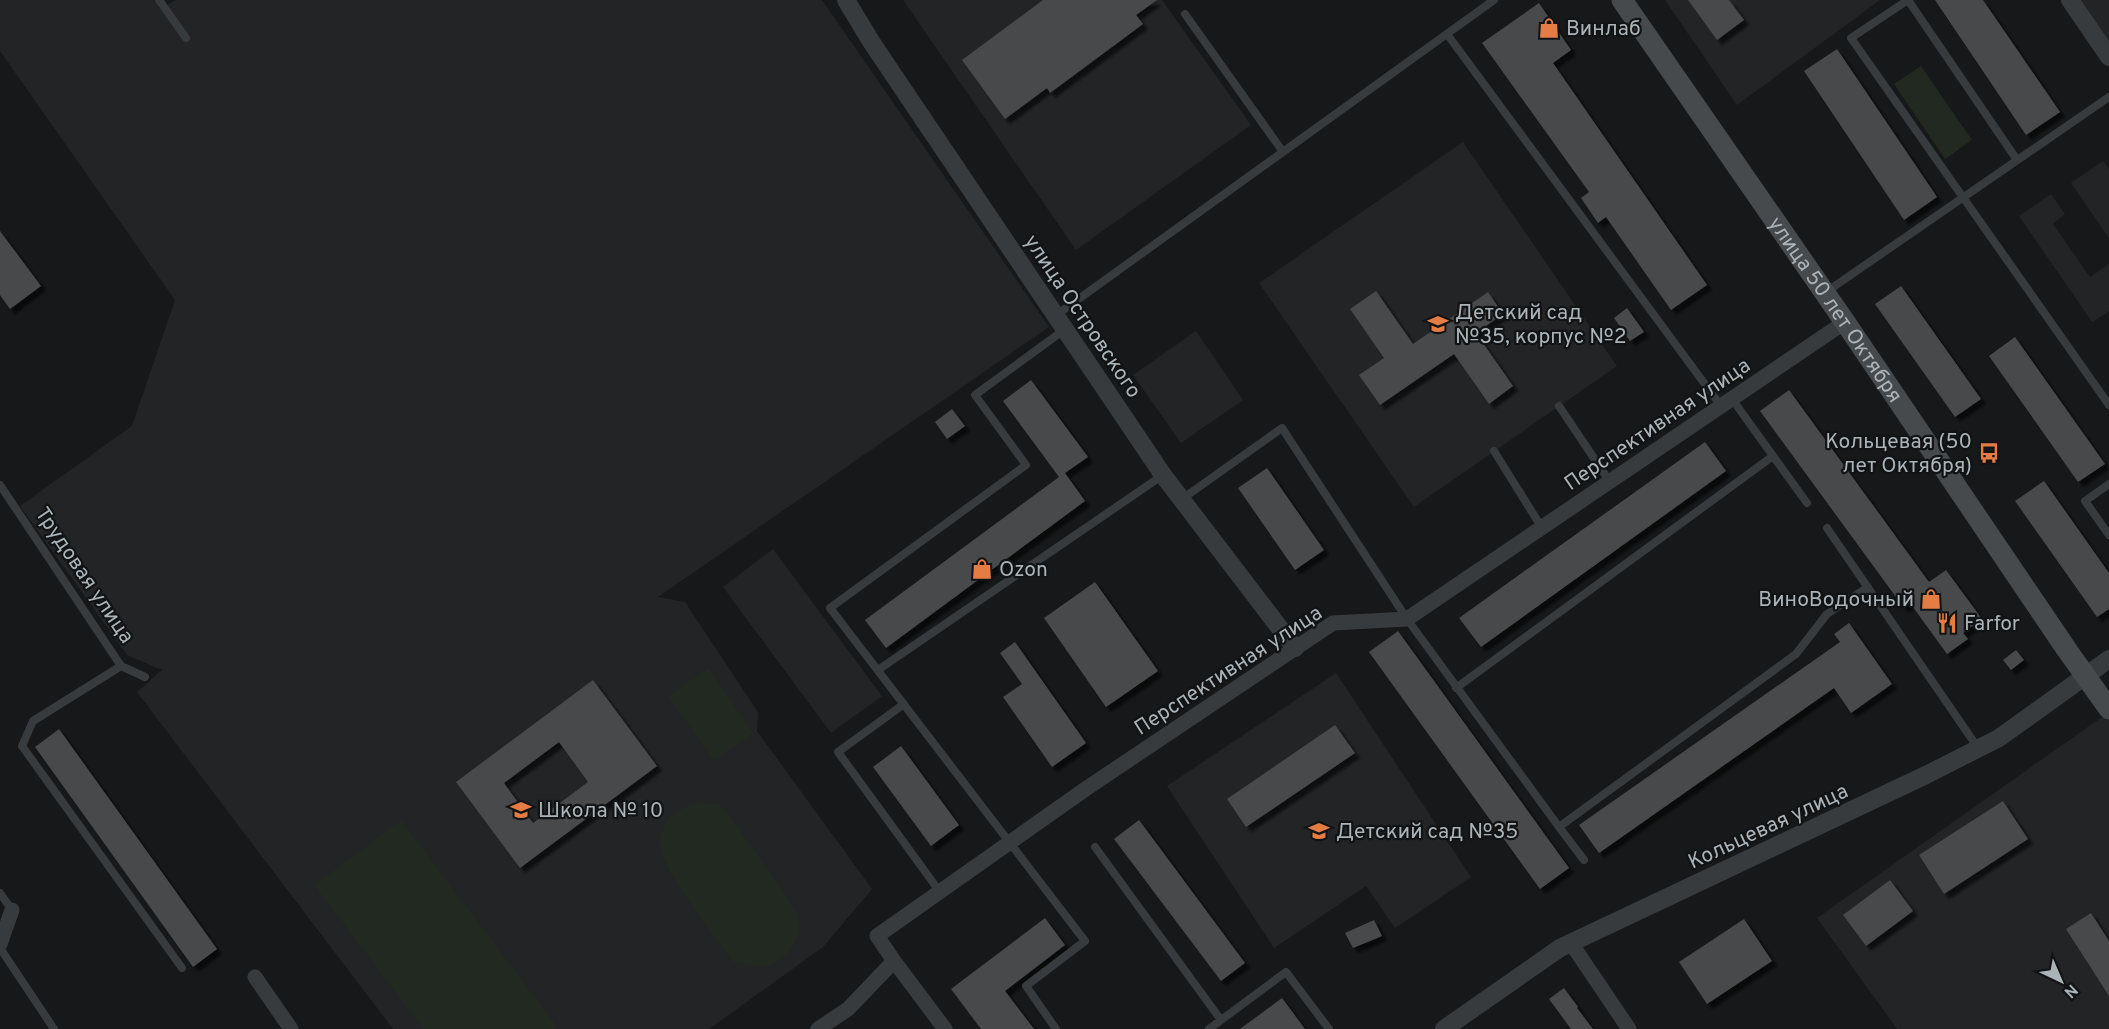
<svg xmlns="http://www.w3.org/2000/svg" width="2109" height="1029" font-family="Overpass,sans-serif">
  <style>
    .built { fill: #232426 }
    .green { fill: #222921 }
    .building { fill: #46494c; fill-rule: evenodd; filter: url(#shadow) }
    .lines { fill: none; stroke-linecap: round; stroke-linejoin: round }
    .service { stroke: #383b3e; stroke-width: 8 }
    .minor { stroke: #383b3e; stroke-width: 15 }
    .tertiary { stroke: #383b3e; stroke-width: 18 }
    .secondary { stroke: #464a4d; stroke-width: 21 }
    .labels { text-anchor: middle; stroke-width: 4.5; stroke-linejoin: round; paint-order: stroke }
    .poi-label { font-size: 21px; fill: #aab3b8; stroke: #121314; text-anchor: start }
    .street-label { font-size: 21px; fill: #aab3b8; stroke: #121314 }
  </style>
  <defs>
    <filter id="shadow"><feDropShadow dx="5" dy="5" stdDeviation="1.5" flood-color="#0009"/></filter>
  </defs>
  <rect width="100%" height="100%" fill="#171819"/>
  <!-- built -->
  <path class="built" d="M0 0H154L160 9 176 0H822L1049 327 658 597 685 602 758 712 757 731 872 889 823 947 709 1029H393L137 692 162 670 127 655 20 506 132 426 175 300 0 51Z
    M903 0H1162L1251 125 1076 250Z
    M1665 0H1880L1737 105Z
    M2066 0H2109V62Z
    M1463 142 1617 366 1414 507 1259 283Z
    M2103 161 2109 169V238L2071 183Z
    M2051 194 2065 214 2053 224 2090 277 2109 264V311L2092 322 2019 216Z
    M1196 331 1243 400 1181 443 1133 375Z
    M773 549 882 696 831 733 723 587Z
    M1336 673 1471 877 1395 928 1366 886 1274 948 1167 786Z
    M2109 712V1029H1897L1817 918Z"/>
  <!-- green -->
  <path class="green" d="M1921 66 1972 140 1945 159 1894 84Z
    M708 668 754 733 714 761 668 696Z
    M696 803 718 804 730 816 788 898 798 916 799 934 789 953 773 964 757 967 733 962C718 941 659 866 660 844 661 819 675 811 696 803Z
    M401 820 557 1026 554 1029H423L314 885Z"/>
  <!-- building -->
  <path class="building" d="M1043 0H1157L1136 15 1143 24 1050 93 1047 88 1005 119 962 60Z
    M1688 0H1729L1744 20 1717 40Z
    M1935 0H1983L2060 112 2026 135Z
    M1539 3 1571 50 1553 63 1707 285 1671 310 1606 217 1598 223 1581 198 1589 192 1482 43Z
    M1837 49 1937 197 1904 220 1804 71Z
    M0 231 41 286 10 309 0 295Z
    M1901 286 1981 399 1955 417 1875 304Z
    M1376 291 1413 344 1488 292 1503 314 1476 333 1513 386 1489 404 1454 354 1380 405 1359 375 1384 358 1350 309Z
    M1627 308 1644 332 1630 341 1614 318Z
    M2015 337 2105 464 2078 482 1989 356Z
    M1031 380 1088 457 1065 473 1085 501 886 648 865 620 1059 477 1003 401Z
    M1789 390 1929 582 1946 570 1982 619 1963 633 1968 639 1947 654 1910 603 1904 608 1760 411Z
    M952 409 965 426 947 439 935 422Z
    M1705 442 1726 471 1481 647 1459 618Z
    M1267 468 1324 550 1295 570 1238 488Z
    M2044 481 2109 573V609L2097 617 2015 501Z
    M1095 582 1158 671 1106 707 1044 618Z
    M1849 623 1892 684 1851 713 1834 688 1599 853 1579 825 1840 642 1834 634Z
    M1398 631 1569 868 1540 889 1369 652Z
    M1015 642 1086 743 1052 767 1003 697 1022 684 1000 653Z
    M2016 650 2024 660 2011 670 2003 660Z
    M593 680 657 766 520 868 456 782ZM559 742 588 782 533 823 504 783Z
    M1335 725 1355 753 1246 827 1227 799Z
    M59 729 217 949 193 967 35 747Z
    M901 746 959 825 931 846 873 767Z
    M2003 801 2028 839 1944 894 1919 855Z
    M1139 820 1245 963 1221 981 1114 839Z
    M1890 880 1913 911 1866 946 1843 915Z
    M2091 913 2109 941V996L2066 929Z
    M1045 918 1065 945 1005 991 1034 1029H981L951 989Z
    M1744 919 1772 961 1707 1004 1679 962Z
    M1374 920 1382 936 1353 948 1345 933Z
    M1564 988 1578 1007 1577 1008 1593 1029H1571L1549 999Z
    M1282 998 1305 1029H1240Z"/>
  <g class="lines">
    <!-- service -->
    <path class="service" d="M159 0 186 38
      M1908 0 1851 38 2109 405
      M1908 0 2017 160
      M1185 14 1283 152
      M1447 34 1721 406
      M1826 292 2109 97
      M1055 316 1494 0
      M1732 399 1807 503
      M1559 406 1610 482
      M1494 451 1542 528
      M2109 484 2085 501 2109 535
      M0 485 121 666 145 677
      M1182 499 1282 428 1407 619 1559 827 1796 654 1827 614 1868 587
      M1827 528 1978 748
      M121 666 33 721 22 746 182 968
      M878 670 1163 475
      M1456 688 1773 456
      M904 704 838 752 940 892
      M1559 827 1584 860
      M1095 847 1221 1020
      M0 893 12 910
      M0 948 54 1029
      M1056 1029 1026 986 1085 941 830 608 1026 465 975 395 1064 330
      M1209 1029 1286 972 1329 1029"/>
    <!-- minor -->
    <path class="minor" d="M1571 943 1629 1029
      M0 944 12 910
      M894 961 945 1029
      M255 977 291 1029
      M818 1029 848 1009 894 961 877 936 1087 788 1333 623 1407 619 1845 322"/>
    <!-- tertiary -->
    <path class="tertiary" d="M846 0 872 43 1163 475 1295 648
      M2070 0 2109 57
      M1444 1029 1560 948 1926 775 1999 738 2109 659"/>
    <!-- secondary -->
    <path class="secondary" id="s1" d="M1622 0 1845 322 2067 650 2109 709"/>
  </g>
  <!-- icons -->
  <defs>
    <g id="shop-bare" transform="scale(1.62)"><path d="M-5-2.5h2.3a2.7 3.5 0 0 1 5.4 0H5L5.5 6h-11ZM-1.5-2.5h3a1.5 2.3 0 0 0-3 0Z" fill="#e47c44" stroke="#121314" stroke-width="2.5" paint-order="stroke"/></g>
    <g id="school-bare" transform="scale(1.62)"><path d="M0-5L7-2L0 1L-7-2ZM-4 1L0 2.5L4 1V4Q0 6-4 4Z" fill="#e47c44" stroke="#121314" stroke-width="2.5" paint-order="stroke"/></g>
    <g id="bus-bare" transform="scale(1.62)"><path d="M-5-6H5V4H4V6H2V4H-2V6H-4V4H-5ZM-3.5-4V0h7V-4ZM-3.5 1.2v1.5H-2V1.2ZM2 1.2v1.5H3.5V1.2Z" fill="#e47c44" stroke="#121314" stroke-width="2.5" paint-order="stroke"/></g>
    <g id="restaurant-bare" transform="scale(1.62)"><path d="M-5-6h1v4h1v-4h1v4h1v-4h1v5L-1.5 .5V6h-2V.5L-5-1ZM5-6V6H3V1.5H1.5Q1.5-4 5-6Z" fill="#e47c44" stroke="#121314" stroke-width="2.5" paint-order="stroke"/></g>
  </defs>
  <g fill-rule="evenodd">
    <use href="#shop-bare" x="1549" y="28"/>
    <use href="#school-bare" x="1438" y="324"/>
    <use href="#bus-bare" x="1989" y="453"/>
    <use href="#shop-bare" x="982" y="569"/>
    <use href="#shop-bare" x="1931" y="599"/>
    <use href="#restaurant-bare" x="1947" y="623"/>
    <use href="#school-bare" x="521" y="810"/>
    <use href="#school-bare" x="1319" y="831"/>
  </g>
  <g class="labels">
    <!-- poi labels -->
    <g class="poi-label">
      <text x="1566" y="35">Винлаб</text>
      <text x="1455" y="319">Детский сад<tspan x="1455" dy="24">№35, корпус №2</tspan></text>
      <text x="1972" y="448" text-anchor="end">Кольцевая (50<tspan x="1972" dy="24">лет Октября)</tspan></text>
      <text x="999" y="576">Ozon</text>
      <text x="1914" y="606" text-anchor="end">ВиноВодочный</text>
      <text x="1964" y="630">Farfor</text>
      <text x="538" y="817">Школа № 10</text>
      <text x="1336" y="838">Детский сад №35</text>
    </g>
    <!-- street labels -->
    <g class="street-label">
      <text dy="7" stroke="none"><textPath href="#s1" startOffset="376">улица 50 лет Октября</textPath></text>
      <text transform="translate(1083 316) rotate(56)" y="7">улица Островского</text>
      <text transform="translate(1657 424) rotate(-34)" y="7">Перспективная улица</text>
      <text transform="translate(85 575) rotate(56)" y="7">Трудовая улица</text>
      <text transform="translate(1228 670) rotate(-33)" y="7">Перспективная улица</text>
      <text transform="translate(1768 826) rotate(-25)" y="7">Кольцевая улица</text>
    </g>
  </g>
  <!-- north arrow -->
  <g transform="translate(2061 981) rotate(136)" stroke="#121314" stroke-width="4.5" paint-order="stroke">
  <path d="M0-4.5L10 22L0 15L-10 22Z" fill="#aab3b8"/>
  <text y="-9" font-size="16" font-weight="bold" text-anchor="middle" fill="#aab3b8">N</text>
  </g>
</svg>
